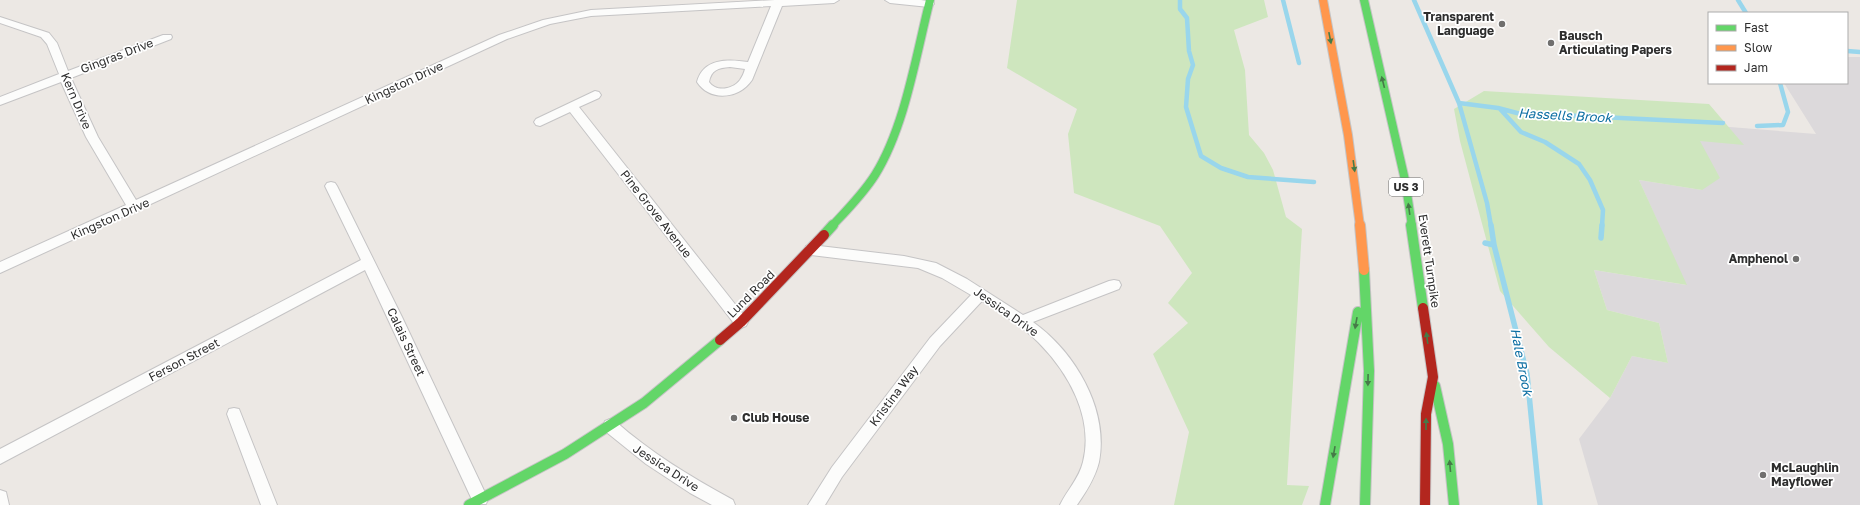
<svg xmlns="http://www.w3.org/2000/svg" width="1860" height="505" font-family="'Golos Text',sans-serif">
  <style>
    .industrial { fill: #dcd9db }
    .green { fill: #cee6be }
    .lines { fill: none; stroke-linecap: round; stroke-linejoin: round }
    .stream-far1 { stroke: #99d6ec; stroke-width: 4.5 }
    .stream { stroke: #99d6ec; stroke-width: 5.5 }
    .street-casing { stroke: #c5c4c5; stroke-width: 2 }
    .fast-far1-casing { stroke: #c5c4c5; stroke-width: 10 }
    .fast-casing { stroke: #c5c4c5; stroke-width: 12 }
    .slow-far1-casing { stroke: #c5c4c5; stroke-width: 10 }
    .slow-casing { stroke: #c5c4c5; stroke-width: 12 }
    .jam-casing { stroke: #c5c4c5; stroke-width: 12 }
    .street { fill: #fcfcfb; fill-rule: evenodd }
    .fast-far1 { stroke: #63d668; stroke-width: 8 }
    .fast { stroke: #63d668; stroke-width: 10 }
    .slow-far1 { stroke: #ff974d; stroke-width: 8 }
    .slow { stroke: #ff974d; stroke-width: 10 }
    .jam { stroke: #b3261e; stroke-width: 10 }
    .oneway { fill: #467a48 }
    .poi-dot { fill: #706f6e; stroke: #fff; stroke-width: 1.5 }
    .labels { text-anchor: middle; stroke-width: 3.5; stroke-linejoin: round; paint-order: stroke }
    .shield { fill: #fff; stroke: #6d6d6d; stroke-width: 1 }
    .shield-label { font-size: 11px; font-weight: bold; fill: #2e2e2e }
    .poi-label { font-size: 12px; font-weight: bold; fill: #2e2e2e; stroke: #fff; text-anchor: start }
    .street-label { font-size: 12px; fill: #2e2e2e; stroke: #fff }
    .water-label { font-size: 13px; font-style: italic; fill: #0d6fa3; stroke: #fff }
  </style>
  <rect width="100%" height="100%" fill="#ece8e4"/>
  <!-- industrial -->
  <path class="industrial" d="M1847 57H1860V505H1598L1579 439 1610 398 1632 356 1668 363 1659 323 1607 310 1594 270 1686 285 1639 180 1702 190 1692 124 1816 134 1784 83H1847Z"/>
  <!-- green -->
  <path class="green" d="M1017 0H1264L1268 17 1234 30 1245 70 1249 135 1264 153 1273 170 1286 217 1302 229 1287 485 1309 486 1302 505H1174L1189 432 1153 354 1188 323 1168 303 1192 273 1160 226 1074 193 1068 134 1077 109 1007 68Z
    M1484 91 1709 104 1744 145 1700 141 1720 178 1702 190 1639 180 1687 285 1594 270 1607 310 1659 323 1668 363 1632 356 1610 398 1549 347 1500 291 1460 141 1454 109Z"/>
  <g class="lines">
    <!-- stream-far1 -->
    <path class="stream-far1" d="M1180 0V9L1187 18 1189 51 1193 65 1188 79 1186 107 1201 156 1221 168 1248 177 1314 182
      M1283 0 1299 63
      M1414 0 1459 103
      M1738 0 1746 13
      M1847 51 1860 52
      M1501 110 1521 132 1545 142 1579 164 1590 180 1603 210 1602 226
      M1757 126 1783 125 1788 112 1780 83
      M1491 226 1487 203 1459 103 1498 108 1517 113 1723 123"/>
    <!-- stream -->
    <path class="stream" d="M1491 225 1494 245 1527 374 1540 505
      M1601 238 1602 225
      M1485 243 1494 245"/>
    <!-- street casing -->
    <g class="street-casing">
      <path id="street" d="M775 0H839L834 3 782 6 752 80C739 99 710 102 697 82 703 58 728 59 748 62L771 6 591 16 550 24 507 39 140 209 138 211 133 212 0 273V262L126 205 86 137 61 82 0 105V97L59 74 47 44 41 37 0 23V17L49 33 57 43 68 71 163 35H171L172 37 171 39 71 78 98 137 136 200 499 35 543 20 591 10ZM730 67 745 69C744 73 742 77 740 80 732 90 716 92 709 82 711 70 718 68 730 67Z
        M885 0H921L933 2 934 4 929 7 890 3Z
        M595 91 599 92 601 95 599 98 579 107 746 318 748 322 746 326 741 328 736 326 570 112 540 126 536 125 534 122 536 119Z
        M331 182 335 183 337 186 402 317 488 499 486 504H474L365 270 0 464V449L361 260 325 186 327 183Z
        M811 245 904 256 936 263 967 279 1023 315 1109 281 1114 280 1119 281 1121 285 1119 289 1033 322C1075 352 1109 409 1099 462 1095 478 1086 492 1077 505H1060C1067 490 1079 479 1083 462 1094 418 1069 373 1038 342 1022 326 1001 313 982 301L940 346 842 477 825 505H808L832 467 930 338 971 295 942 278 918 268 811 255 806 254 805 250 806 246Z
        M234 408 239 409 241 414 277 505H261L227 414 229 409Z
        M610 419 615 421C651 453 691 477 733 500L735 505H712L690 493 646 464 605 431 603 426 605 421Z
        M0 490 6 492 9 505H0Z"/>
    </g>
    <!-- fast-far1 casing -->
    <g class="fast-far1-casing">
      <path id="fast-far1" d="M1364 0 1405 180 1412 226
        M832 226C847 210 863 194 875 175 905 127 916 55 930 0"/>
    </g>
    <!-- fast casing -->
    <g class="fast-casing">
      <path id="fast" d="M1411 225 1423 308
        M824 235 833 225
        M1364 270 1369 371 1365 505
        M1435 386 1448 444 1454 505
        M469 505 565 454 644 403 720 340
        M1325 505 1358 312"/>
    </g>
    <!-- slow-far1 casing -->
    <g class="slow-far1-casing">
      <path id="slow-far1" d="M1323 0 1348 135 1360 226"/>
    </g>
    <!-- slow casing -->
    <g class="slow-casing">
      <path id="slow" d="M1360 225 1364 270"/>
    </g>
    <!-- jam casing -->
    <g class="jam-casing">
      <path id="jam" d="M1423 308 1433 377 1426 414 1425 505
        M720 340 741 322 824 235"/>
    </g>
    <!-- street -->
    <use href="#street" class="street"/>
    <!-- fast-far1 -->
    <use href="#fast-far1" class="fast-far1"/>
    <!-- fast -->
    <use href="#fast" class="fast"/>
    <!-- slow-far1 -->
    <use href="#slow-far1" class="slow-far1"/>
    <!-- slow -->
    <use href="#slow" class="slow"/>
    <!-- jam -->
    <use href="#jam" class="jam"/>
  </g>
  <!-- one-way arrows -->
  <defs><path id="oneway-solid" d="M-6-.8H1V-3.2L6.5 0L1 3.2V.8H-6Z"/></defs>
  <g class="oneway">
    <use href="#oneway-solid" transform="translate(1330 38) rotate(79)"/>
    <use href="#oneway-solid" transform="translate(1383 82) rotate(-104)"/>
    <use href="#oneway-solid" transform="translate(1354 166) rotate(82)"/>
    <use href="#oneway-solid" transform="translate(1409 209) rotate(-98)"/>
    <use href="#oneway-solid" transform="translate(1356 323) rotate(100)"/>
    <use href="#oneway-solid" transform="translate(1427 338) rotate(-98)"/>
    <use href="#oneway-solid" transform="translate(1368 380) rotate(91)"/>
    <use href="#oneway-solid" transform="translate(1426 424) rotate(-90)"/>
    <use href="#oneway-solid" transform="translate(1334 452) rotate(100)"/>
    <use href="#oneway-solid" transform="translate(1450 466) rotate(-95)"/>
  </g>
  <!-- markers -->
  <g class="poi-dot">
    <circle cx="1502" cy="24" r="4"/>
    <circle cx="1551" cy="43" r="4"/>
    <circle cx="1796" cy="259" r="4"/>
    <circle cx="734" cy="418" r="4"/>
    <circle cx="1763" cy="475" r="4"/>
  </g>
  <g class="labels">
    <!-- shield labels -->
    <rect class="shield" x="1389" y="178" width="34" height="18" rx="3"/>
    <g class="shield-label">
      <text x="1406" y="191">US 3</text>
    </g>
    <!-- poi labels -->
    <g class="poi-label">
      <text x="1494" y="21" text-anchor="end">Transparent<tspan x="1494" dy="14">Language</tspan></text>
      <text x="1559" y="40">Bausch<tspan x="1559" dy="14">Articulating Papers</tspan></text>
      <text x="1788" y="263" text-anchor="end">Amphenol</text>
      <text x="742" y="422">Club House</text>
      <text x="1771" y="472">McLaughlin<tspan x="1771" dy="14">Mayflower</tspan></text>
    </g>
    <!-- street labels -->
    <g class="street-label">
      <text transform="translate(117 56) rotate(-21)" y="4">Gingras Drive</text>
      <text transform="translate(404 83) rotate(-25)" y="4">Kingston Drive</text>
      <text transform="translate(76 101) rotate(67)" y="4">Kern Drive</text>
      <text transform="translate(656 214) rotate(52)" y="4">Pine Grove Avenue</text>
      <text transform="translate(110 219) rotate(-24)" y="4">Kingston Drive</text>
      <text transform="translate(1429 261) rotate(82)" y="4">Everett Turnpike</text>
      <text transform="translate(751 294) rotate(-45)" y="4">Lund Road</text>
      <text transform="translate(1006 312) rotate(35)" y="4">Jessica Drive</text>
      <text transform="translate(406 342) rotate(65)" y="4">Calais Street</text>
      <text transform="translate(184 360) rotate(-28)" y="4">Ferson Street</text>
      <text transform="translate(894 396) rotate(-53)" y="4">Kristina Way</text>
      <text transform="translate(666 468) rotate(33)" y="4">Jessica Drive</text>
    </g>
    <!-- water labels -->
    <g class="water-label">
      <text transform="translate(1565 115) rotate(3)" y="5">Hassells Brook</text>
      <text transform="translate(1522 362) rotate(79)" y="5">Hale Brook</text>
    </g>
  </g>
  <!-- legend -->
  <rect x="1708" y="12" width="140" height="72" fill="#ffffff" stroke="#ababab"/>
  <rect x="1716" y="25" width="20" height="6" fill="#63d668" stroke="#ababab"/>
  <text x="1744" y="32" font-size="12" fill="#2e2e2e">Fast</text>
  <rect x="1716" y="45" width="20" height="6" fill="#ff974d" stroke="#ababab"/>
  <text x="1744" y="52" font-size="12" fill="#2e2e2e">Slow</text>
  <rect x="1716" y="65" width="20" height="6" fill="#b3261e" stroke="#ababab"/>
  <text x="1744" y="72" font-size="12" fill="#2e2e2e">Jam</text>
</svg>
